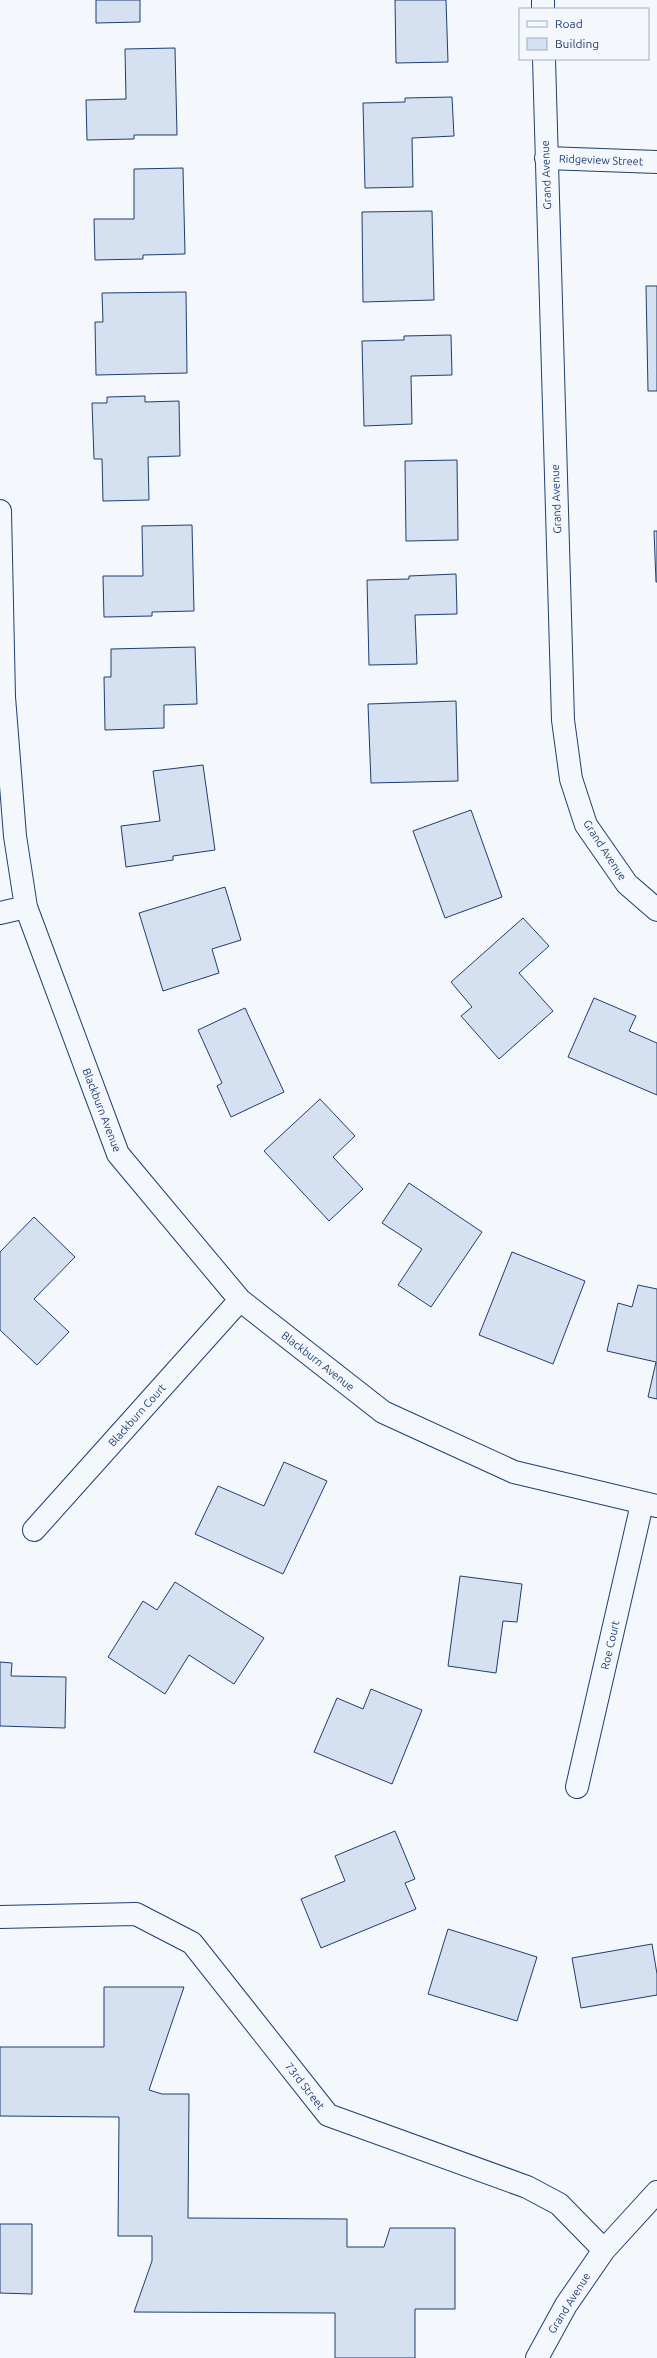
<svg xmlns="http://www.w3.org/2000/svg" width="657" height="2358" font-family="Ubuntu,sans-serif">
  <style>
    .building { fill: #d5e0f0; stroke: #1d3f73 }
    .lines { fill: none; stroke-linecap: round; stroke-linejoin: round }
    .street-casing { stroke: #1d3f73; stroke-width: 24 }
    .street { stroke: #f4f7fb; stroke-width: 22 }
    .labels { text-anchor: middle; stroke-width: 3; stroke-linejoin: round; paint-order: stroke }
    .street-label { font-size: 11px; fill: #1d3f73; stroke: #f4f7fb }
  </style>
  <rect width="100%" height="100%" fill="#f4f7fb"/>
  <!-- building -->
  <path class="building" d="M96 0H140V22L96 23Z
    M395 0H446L448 62 396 63Z
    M175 48 177 135H134V139L87 140 86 100 126 99 125 49Z
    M452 97 454 136 412 138 413 187 365 188 363 103 405 102V98Z
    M183 168 185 254 143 255V259L95 260 94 219H134V169Z
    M432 211 434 300 363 302 362 212Z
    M646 286H657V391H648Z
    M186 292 187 373 96 375 95 322H103L102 293Z
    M451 335 452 375 411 376 412 424 364 426 362 341 404 340V336Z
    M145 396V402L179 401 180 456 148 457 149 500 103 501 102 459H94L92 403H107V397Z
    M457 460 458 540 406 541 405 461Z
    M192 525 194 611 152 612V616L104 617 103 576H143L142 526Z
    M654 531H657V582H656Z
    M456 574 457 614 415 615 417 664 369 665 367 580 409 579V576Z
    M195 647 197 704 164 705V728L105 730 104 677H111V649Z
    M456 701 458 781 371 783 368 704Z
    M203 765 215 850 173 856V860L126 867 121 826 160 821 153 771Z
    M471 810 502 897 445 918 413 831Z
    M225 887 241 940 212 949 219 973 163 991 139 913Z
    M523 918 549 946 519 973 553 1011 499 1059 461 1016 472 1007 451 982Z
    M594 998 636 1016 629 1031 657 1043V1095L568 1057Z
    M245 1008 284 1092 231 1117 217 1086 222 1083 198 1030Z
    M320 1099 355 1136 333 1157 363 1189 329 1221 264 1151Z
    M409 1183 482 1232 431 1307 398 1285 422 1249 382 1223Z
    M34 1217 75 1257 34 1299 69 1332 37 1365 0 1330V1252Z
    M512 1252 585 1281 553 1364 479 1335Z
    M638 1285 657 1289V1399L648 1397 656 1362 607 1351 618 1303 632 1307Z
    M284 1462 327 1481 283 1574 195 1534 218 1486 264 1506Z
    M460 1576 522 1584 517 1622 503 1621 496 1673 448 1666Z
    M175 1582 264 1638 234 1684 189 1655 165 1694 108 1657 143 1601 157 1610Z
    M0 1662 12 1663 11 1676 66 1677 65 1728 0 1726Z
    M371 1689 422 1710 392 1784 314 1752 337 1698 363 1709Z
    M395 1831 415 1879 405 1883 416 1909 321 1948 301 1899 345 1881 335 1856Z
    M448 1929 537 1957 517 2021 428 1994Z
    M652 1944 657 1974V1995L581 2008 572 1958Z
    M104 1987H184L149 2090 162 2094H189L188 2218 347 2219V2247H384L390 2228H455V2309H415V2358H335V2313L134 2312 152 2261V2236H118L119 2117 0 2116V2047H104Z
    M0 2224H32V2294L0 2293Z"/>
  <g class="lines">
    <!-- street casing -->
    <g class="street-casing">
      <path id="street" d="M543 0V9
        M544 59 563 720 571 779 586 825 627 884 657 910
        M546 158 657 162
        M0 511 4 697 15 836 26 907 118 1154 240 1300 383 1412 514 1472 657 1506
        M0 913 26 907
        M34 1530 240 1300
        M577 1787 642 1504
        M0 1917 136 1914 192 1943 328 2115 527 2187 559 2204 604 2250 657 2192
        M537 2358 566 2305 604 2250"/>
    </g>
    <!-- street -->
    <use href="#street" class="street"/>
  </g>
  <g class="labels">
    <!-- street labels -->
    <g class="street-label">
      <text transform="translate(601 160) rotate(2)" y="4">Ridgeview Street</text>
      <text transform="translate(546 175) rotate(-92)" y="4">Grand Avenue</text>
      <text transform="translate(556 499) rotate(-92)" y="4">Grand Avenue</text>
      <text transform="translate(605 850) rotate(57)" y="4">Grand Avenue</text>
      <text transform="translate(102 1110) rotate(69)" y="4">Blackburn Avenue</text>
      <text transform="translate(318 1361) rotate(38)" y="4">Blackburn Avenue</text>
      <text transform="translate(137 1415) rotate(-48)" y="4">Blackburn Court</text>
      <text transform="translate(610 1645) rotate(-77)" y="4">Roe Court</text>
      <text transform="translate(305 2086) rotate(52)" y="4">73rd Street</text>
      <text transform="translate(569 2303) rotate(-58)" y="4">Grand Avenue</text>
    </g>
  </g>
  <!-- legend -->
  <rect x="519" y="8" width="130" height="52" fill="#f4f7fb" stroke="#9eadc5"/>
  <rect x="527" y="21" width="20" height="6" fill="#f4f7fb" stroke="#9eadc5"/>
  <text x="555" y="28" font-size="12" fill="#1d3f73">Road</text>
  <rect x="527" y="38" width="20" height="12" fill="#d5e0f0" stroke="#9eadc5"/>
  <text x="555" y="48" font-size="12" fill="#1d3f73">Building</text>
</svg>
